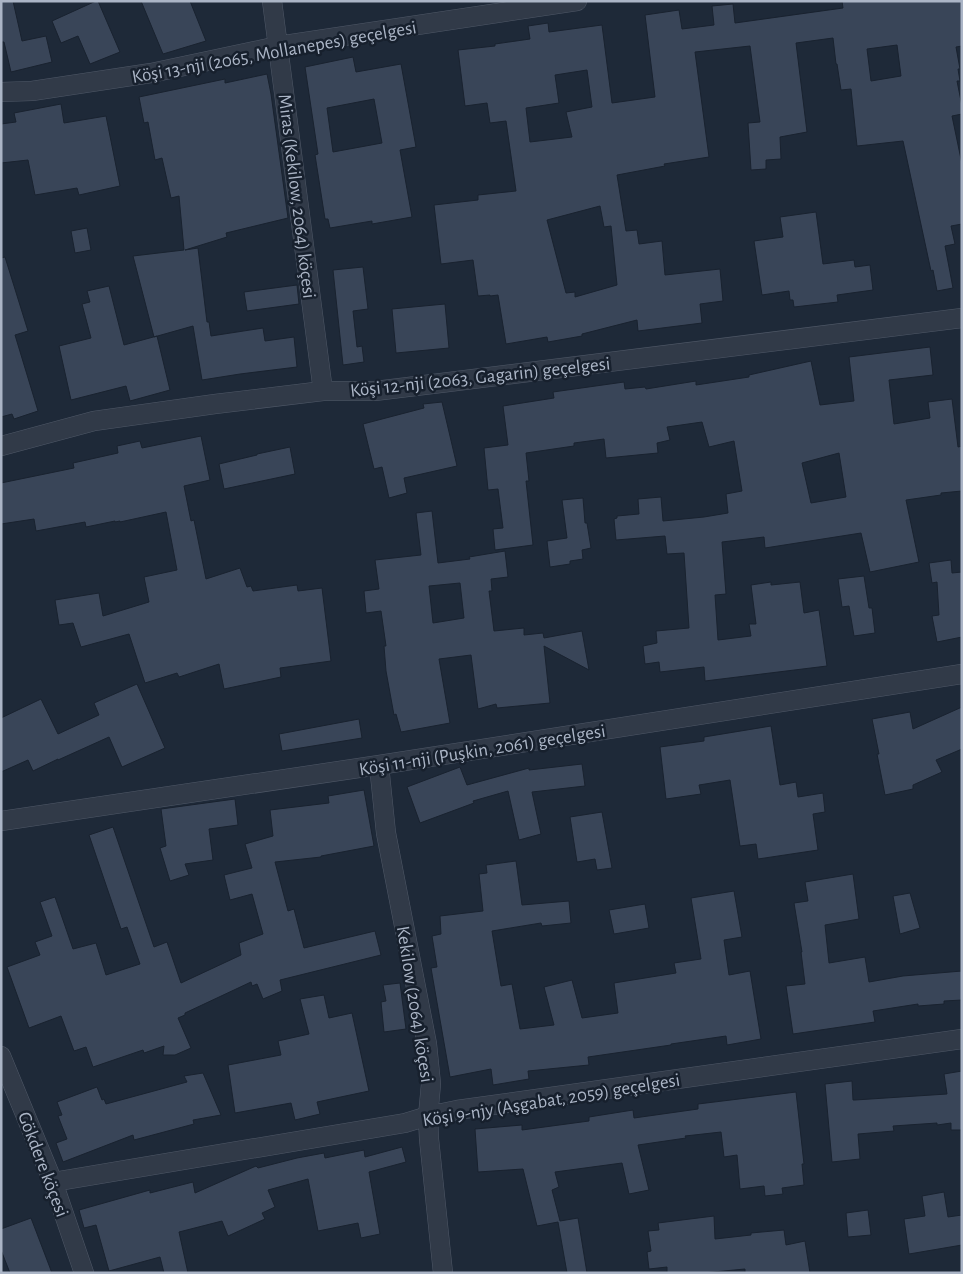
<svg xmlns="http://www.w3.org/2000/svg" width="963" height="1274" font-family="'Alegreya Sans',sans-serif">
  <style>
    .building { fill: #394558; stroke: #19222f; fill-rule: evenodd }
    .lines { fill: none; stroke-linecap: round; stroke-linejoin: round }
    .street-casing { stroke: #4f5867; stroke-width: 20 }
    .street { stroke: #313a48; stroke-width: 19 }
    .labels { text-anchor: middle; stroke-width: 5; stroke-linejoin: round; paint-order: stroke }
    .street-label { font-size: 19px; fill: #abb5c6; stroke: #17202d }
  </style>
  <rect width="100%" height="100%" fill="#1e2938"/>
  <!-- building -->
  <path class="building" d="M1 1H13L22 41 46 36 52 62 11 72 4 42H1Z
    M96 1H98L120 52 90 64 78 36 61 43 52 21Z
    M141 1H190L206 41 163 54Z
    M842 1H962V46L956 47 960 69H958L960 81H957L962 106V114L952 116 962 164V224L951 226 955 244 945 246 953 288 937 291 933 270 931 271 903 141 857 146 851 89 841 90 837 64H836L833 38 796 43 807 132 780 137 781 159 766 160V169L751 170 748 123 760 122 750 46 695 52 709 157 664 164 665 166 617 175 626 231 637 230 639 244 662 241 665 275 720 269 723 301 700 304 702 323 638 331 637 320 582 334V336L548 342 547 337 506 344 498 295 490 296V295L478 296 473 260 441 264 434 205 478 200V195L516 191 506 121 490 123 487 103 465 106 458 50 495 46V44L530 39 528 26 548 23 549 32 602 25 612 103 655 97 645 15 679 10 682 29 714 25 712 6 733 4 735 23 843 8ZM897 45 901 76 871 81 867 49ZM587 70 592 107 566 112 572 137 530 142 526 108 559 103 555 75ZM600 206 604 227 611 226 617 285 575 297V292L566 293 547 220Z
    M353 57 356 72 401 64 416 147 400 150 412 217 372 224V221L330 228 328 219H325L315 155 318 154 305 67ZM374 99 382 143 333 152 327 108Z
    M267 74 271 94 288 218 226 233 227 237 185 250 198 248 207 322H209L211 336 263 328 265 341 294 337 297 367 240 374 202 380 193 326 154 337 133 256 184 250 179 196 171 198 162 158 155 160 148 122 144 123 139 97 225 79V83Z
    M61 104 64 123 106 116 120 186 79 195 77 188 35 195 28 160 1 163V124L16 122 14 113Z
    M816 212 823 264 854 260 855 267 870 265 873 290 837 295 838 302 794 307 793 300H790L789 291 762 295 754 241 783 237 780 217Z
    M87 228 91 250 75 253 71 231Z
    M5 257 28 331 15 335 38 411 14 419 12 414 1 417V258Z
    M363 267 368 309 353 311 357 347 362 346 364 362 343 365 333 270Z
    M297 285 299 304 247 311 244 292Z
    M109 286 124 345 157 336 170 390 130 401 126 386 71 400 59 346 91 338 82 304 90 302 87 291Z
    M445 304 449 348 396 353 392 309Z
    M930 347 933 375 889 380 894 424 930 418 928 402 952 399 958 447 962 446V491L941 493V495L906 500 919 562 870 572 861 533 765 548 764 537 722 542 726 594 715 595 718 640 751 636 749 624H756L751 585 771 582V585L800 582 804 613 819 610 827 666 705 681 704 667 660 672 659 662 645 664 643 646 657 643 656 631 689 628 684 553 667 554 665 536 616 540 614 519 617 518V516L639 514 638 499 661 497 663 521 704 517 728 513 726 494 742 491 734 441 709 447 702 422 667 427 670 440 657 443 658 453 606 458 604 439 574 443V446L526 453 529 481H526L533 545 495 550 493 529 503 528 498 489 488 490 484 448 508 445 503 406 554 398 553 392 624 382 625 389 645 387 646 389 696 381V385L749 377V375L811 361 820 405 854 401 849 357ZM839 453 846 497 811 503 802 463Z
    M442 402 457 466 404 478 407 493 389 498 382 467 374 469 363 424 424 408 423 404Z
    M201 436 210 480 184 486 191 521 194 520 206 579 240 568 247 587 251 586 253 591 297 585 298 591 322 588 331 661 280 668 281 677 224 689 219 664 179 677 177 673 145 683 129 634 81 647 73 623 59 625 55 600 99 593 103 616 149 602 144 577 177 570 166 512 120 522V521L115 522V521L86 527 85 522 36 531 34 519 1 524V483L74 468 73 463 118 453 117 446 140 441 142 448Z
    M290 447 295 474 224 489 219 464 257 455V454Z
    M583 498 585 523H587L591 548 582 550 583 559 570 561V564L550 567 547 541 567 538 562 500Z
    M432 511 438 563 470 559 469 557 505 551 508 577 491 579 492 591H489L494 631 524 628V635L543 633 544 638 582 631 589 670 544 646 550 703 497 708 496 704 478 709 471 655 439 659 450 723 401 732 396 714 394 715 386 671 384 646H386L381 611 366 613 364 591 379 589 375 560 421 555 416 513ZM460 583 464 618 433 623 429 586Z
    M951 560 952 573 962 572V637L937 642 932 616 939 615 937 582 932 583 929 563Z
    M864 576 869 608H872L875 633 854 636 849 606 842 607 838 579Z
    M137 684 165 748 122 767 109 737 58 760V759L33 771 28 760 1 772V718L41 699 58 734 99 715 94 703Z
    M962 707V749L936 760 942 772 913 785V789L885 795 877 754H879L872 719 910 712 913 729Z
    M359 719 362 738 282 751 279 734Z
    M771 726 780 785 796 782 798 797 823 793 825 812 813 814 818 850 758 859 756 844 740 846 730 780 699 785 701 794 666 799 660 747 704 741V737Z
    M582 764 585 786 532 792 541 834 519 840 508 791 473 801 474 803 420 823 407 787 460 767 467 785 529 768V770Z
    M364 790 374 846 321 856V857L275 862 288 911 294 909 304 948 375 931 381 955 280 980 282 991 263 999 257 984 252 986 251 982 185 1013V1015L178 1018 191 1048 175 1055H163L164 1046 144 1053 143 1050 93 1067 86 1047 74 1051 61 1016 29 1028 7 967 40 955 35 942 52 936 40 902 55 897 73 949 96 943 106 975 140 964 127 927 121 929 89 835 113 827 154 947 167 942 181 983 241 955 239 943 263 934 252 894 230 900 224 875 252 868 245 844 273 836 270 810 329 803 328 796Z
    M235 799 238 825 209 829 213 860 185 864 189 875 170 881 160 848 166 846 161 809Z
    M602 812 612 868 597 870 595 859 577 862 570 817Z
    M516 861 522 905 569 901 571 923 542 926 541 923 492 931 501 986 512 984 520 1029 554 1025 544 987 572 980 582 1018 618 1013 614 983 676 973 674 963 701 959 691 898 734 891 742 937 724 940 729 975 750 971 761 1039 727 1045 726 1036 671 1044V1045L588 1057 589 1065 528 1071 529 1079 493 1085 491 1069 450 1077 431 968 437 967 432 936 441 934 440 916 483 911 479 874 487 873 486 865Z
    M853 874 859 919 825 925 829 963 865 957 869 982 903 976 962 971V1000L944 1001V1004L918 1006V1004L873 1011 875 1022 793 1034 786 986 805 984 801 952H802L794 903 808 901 805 882Z
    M910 893 920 928 900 934 893 896Z
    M645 904 649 928 614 934 609 910Z
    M400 983 406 1029 384 1032 381 1002 386 1001 383 985Z
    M324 995 329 1018 352 1013 369 1091 317 1102 320 1114 295 1120 291 1103 235 1113 228 1065 281 1055 278 1041 309 1034 300 999Z
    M962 1071V1130H951V1123L937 1125V1123L893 1126 894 1131 858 1134 860 1159 832 1162 825 1084 852 1081 853 1100H855L947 1094 944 1074Z
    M203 1073 221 1115 193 1120 194 1124 134 1140 133 1135 63 1162 56 1143 67 1139 58 1116 62 1115 57 1102 97 1087 102 1100 104 1099 106 1104 187 1082 184 1076Z
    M796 1092 804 1164H802L804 1185 782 1188 783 1194 765 1196 764 1186 740 1189 737 1155 724 1157 721 1132 685 1136 686 1138 638 1145 649 1190 629 1194 622 1163 555 1172 559 1187 552 1190 560 1221 578 1218 587 1273H567L558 1222 537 1226 523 1169 478 1172 475 1129 522 1125V1130L589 1121V1117L633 1110 634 1118 698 1109V1104Z
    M402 1147 406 1162 369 1172 380 1234 361 1238 358 1223 318 1231 308 1179 268 1190 275 1207 262 1213 265 1219 228 1236 222 1221 179 1232 188 1273H164L160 1257 109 1271 96 1225 84 1228 79 1210 150 1190V1193L193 1182 195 1193 256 1166 258 1168 297 1158 324 1153 325 1158 364 1150 365 1157Z
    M944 1192 948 1217 962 1215V1245L909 1254 904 1219 925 1216 922 1196Z
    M868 1210 871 1235 848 1237 846 1213Z
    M714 1216 715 1239 751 1235V1233L784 1230 786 1245 805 1241 810 1273H745V1269L703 1273H667V1267L649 1269 647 1252 651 1251 648 1231 659 1230 658 1223Z
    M31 1218 52 1273H10L1 1250V1229Z"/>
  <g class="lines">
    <!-- street casing -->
    <g class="street-casing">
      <path id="street" d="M272 1 323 391
        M1 92 32 91 151 73 278 46 577 1
        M1 446 94 421 215 404 323 391H375L449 382 962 318
        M379 765 386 833 427 1044 431 1084 428 1116 429 1139 443 1273
        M1 821 379 765 962 674
        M1 1056 53 1182 84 1273
        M53 1182 405 1123 428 1116 457 1110 962 1039"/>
    </g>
    <!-- street -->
    <use href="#street" class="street"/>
  </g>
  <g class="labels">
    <!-- street labels -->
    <g class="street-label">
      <text transform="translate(274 51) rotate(-10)" y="7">Köşi 13-nji (2065, Mollanepes) geçelgesi</text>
      <text transform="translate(298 196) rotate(83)" y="7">Miras (Kekilow, 2064) köçesi</text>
      <text transform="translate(480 376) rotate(-6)" y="7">Köşi 12-nji (2063, Gagarin) geçelgesi</text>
      <text transform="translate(482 749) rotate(-9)" y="7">Köşi 11-nji (Puşkin, 2061) geçelgesi</text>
      <text transform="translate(416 1004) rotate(81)" y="7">Kekilow (2064) köçesi</text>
      <text transform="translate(551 1099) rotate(-9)" y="7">Köşi 9-njy (Aşgabat, 2059) geçelgesi</text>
      <text transform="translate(44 1164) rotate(69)" y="7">Gökdere köçesi</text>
    </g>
  </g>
  <!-- border -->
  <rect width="963" height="1274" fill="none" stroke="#abb5c6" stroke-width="5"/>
</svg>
